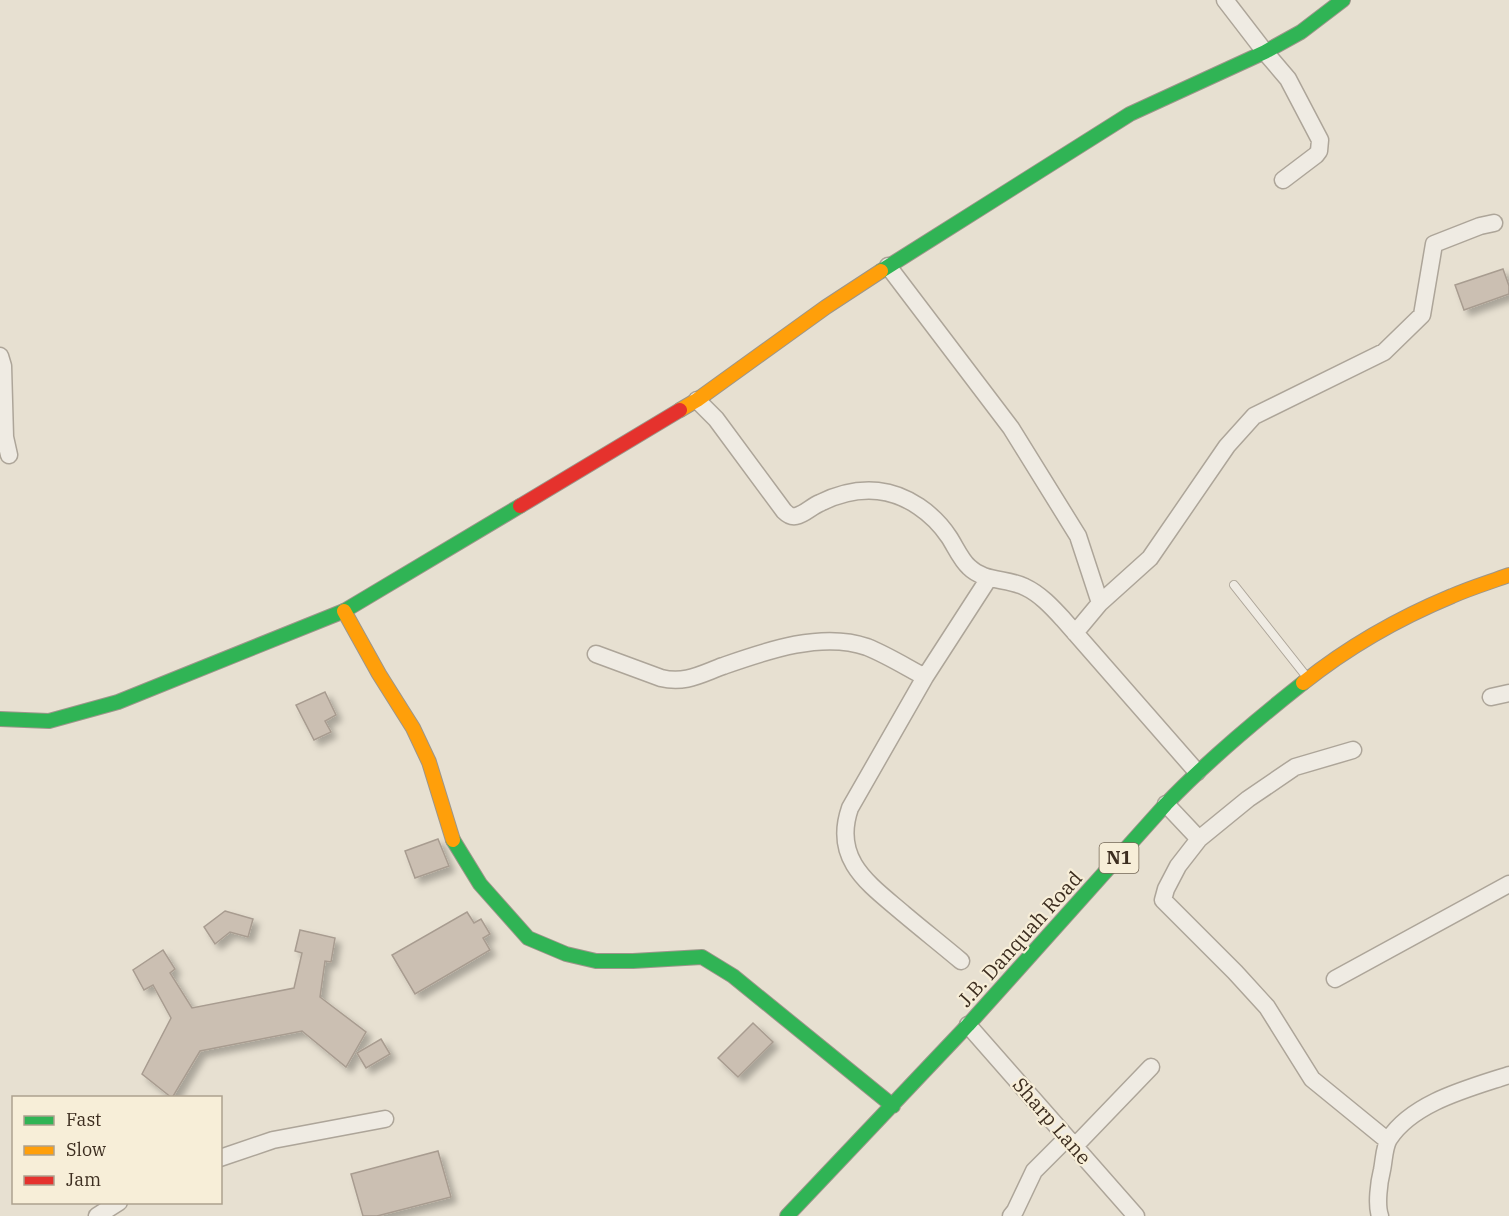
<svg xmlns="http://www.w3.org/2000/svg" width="1509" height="1216" font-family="'IBM Plex Serif',serif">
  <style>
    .building { fill: #cbbfb2; stroke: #a89c90; stroke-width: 1.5; filter: url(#shadow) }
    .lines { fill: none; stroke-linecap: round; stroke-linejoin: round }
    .lane-casing { stroke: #ada599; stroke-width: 10 }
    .street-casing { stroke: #ada599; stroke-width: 19 }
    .fast-casing { stroke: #9c958a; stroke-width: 16 }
    .slow-casing { stroke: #9c958a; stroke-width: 16 }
    .jam-casing { stroke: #9c958a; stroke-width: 16 }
    .lane { stroke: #efebe3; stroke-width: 8 }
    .street { stroke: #efebe3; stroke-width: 16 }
    .fast { stroke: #30b455; stroke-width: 14 }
    .slow { stroke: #ff9f0a; stroke-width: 14 }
    .jam { stroke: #e5322d; stroke-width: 14 }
    .labels { text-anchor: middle; stroke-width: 4.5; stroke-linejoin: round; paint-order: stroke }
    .shield { fill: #f7eed8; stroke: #756857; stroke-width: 1.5 }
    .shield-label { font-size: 18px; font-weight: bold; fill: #3d2e20 }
    .street-label { font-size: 20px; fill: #3d2e20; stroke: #f7eed8 }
  </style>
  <defs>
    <filter id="shadow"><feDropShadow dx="5.5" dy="5.5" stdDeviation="3" flood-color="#0004"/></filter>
  </defs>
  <rect width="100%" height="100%" fill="#e7e0d1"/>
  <!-- building -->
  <path class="building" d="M1503 269 1509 286V294L1464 310 1455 285Z
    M325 692 336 715 325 721 331 732 314 740 296 705Z
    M438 839 449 866 415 878 405 851Z
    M225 911 253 919 248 937 230 932 215 944 204 927Z
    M467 912 474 923 481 919 490 934 483 938 490 950 415 994 392 955Z
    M300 930 335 938 331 962 325 961 320 997 366 1032 346 1067 302 1031 200 1051 172 1098 142 1074 171 1018 153 985 144 990 133 970 163 950 175 969 170 973 192 1008 294 988 302 953 295 951Z
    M753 1023 773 1042 738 1077 718 1058Z
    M381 1039 390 1054 366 1068 357 1053Z
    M438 1151 451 1197 377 1216H363L351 1174Z"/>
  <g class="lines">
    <!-- lane casing -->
    <g class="lane-casing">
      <path id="lane" d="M1234 585 1306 676"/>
    </g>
    <!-- street casing -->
    <g class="street-casing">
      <path id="street" d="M1225 0 1265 52 1288 79 1320 140 1319 151 1316 155 1283 180
        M888 266 1011 428 1078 536 1100 603
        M0 356 3 366 5 437 9 455
        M697 400 716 419 784 511C788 515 791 517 796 516 805 514 812 506 820 503 838 494 858 489 878 491 907 494 934 514 949 537 955 546 961 560 969 567 984 582 1007 578 1025 587 1040 594 1052 607 1063 619L1197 772
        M1075 633 1100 603 1150 558 1227 446 1254 416 1384 352 1422 315 1434 244 1480 226 1494 223
        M596 654 661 678C685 684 701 674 723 666 766 651 822 631 867 647 887 655 906 667 925 677
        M1491 697 1509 693
        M1353 750 1295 767 1248 799 1199 839 1178 866 1166 889 1163 900 1235 972 1267 1007 1312 1079 1388 1141
        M1166 804 1199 839
        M961 961C942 945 923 930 904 914 869 884 832 860 850 808L925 677 989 578
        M1335 979 1509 884
        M968 1025 1136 1216
        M1075 1146 1151 1067
        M220 1158 273 1140 385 1119
        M97 1216 119 1202
        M1011 1216 1015 1211 1034 1171 1067 1138
        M1380 1216C1376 1205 1379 1182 1382 1170 1384 1161 1384 1147 1389 1139 1413 1102 1470 1088 1509 1075"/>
    </g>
    <!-- fast casing -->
    <g class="fast-casing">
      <path id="fast" d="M881 271 1130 114 1265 52 1301 32 1343 0
        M0 719 49 721 118 702 344 611 520 506
        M453 840 480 884 528 938 566 954 596 961H633L702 957 733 976 893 1106
        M787 1216 968 1025 1166 804C1208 760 1255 721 1303 683"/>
    </g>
    <!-- slow casing -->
    <g class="slow-casing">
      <path id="slow" d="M680 410 697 400 826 307 881 271
        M344 611 379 674 413 728 429 762 453 840
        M1303 683C1348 647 1399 618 1452 596 1470 588 1490 582 1509 575"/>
    </g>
    <!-- jam casing -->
    <g class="jam-casing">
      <path id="jam" d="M520 506 680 410"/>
    </g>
    <!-- lane -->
    <use href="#lane" class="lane"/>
    <!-- street -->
    <use href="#street" class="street"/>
    <!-- fast -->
    <use href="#fast" class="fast"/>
    <!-- slow -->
    <use href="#slow" class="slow"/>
    <!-- jam -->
    <use href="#jam" class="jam"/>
  </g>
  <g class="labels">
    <!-- shield labels -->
    <rect class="shield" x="1099.5" y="843" width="39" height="30" rx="4.5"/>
    <g class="shield-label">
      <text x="1119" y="864">N1</text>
    </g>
    <!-- street labels -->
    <g class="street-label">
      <text transform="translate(1020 939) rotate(-48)" y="7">J.B. Danquah Road</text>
      <text transform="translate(1052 1121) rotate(49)" y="7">Sharp Lane</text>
    </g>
  </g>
  <!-- legend -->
  <rect x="12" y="1096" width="210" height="108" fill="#f7eed8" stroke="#ada18e" stroke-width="1.5"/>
  <rect x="24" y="1116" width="30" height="9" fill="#30b455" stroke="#ada18e" stroke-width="1.5"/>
  <text x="66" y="1126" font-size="18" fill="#3d2e20">Fast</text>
  <rect x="24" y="1146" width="30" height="9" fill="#ff9f0a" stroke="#ada18e" stroke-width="1.5"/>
  <text x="66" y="1156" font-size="18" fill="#3d2e20">Slow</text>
  <rect x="24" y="1176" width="30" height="9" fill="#e5322d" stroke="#ada18e" stroke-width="1.5"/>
  <text x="66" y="1186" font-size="18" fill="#3d2e20">Jam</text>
</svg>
